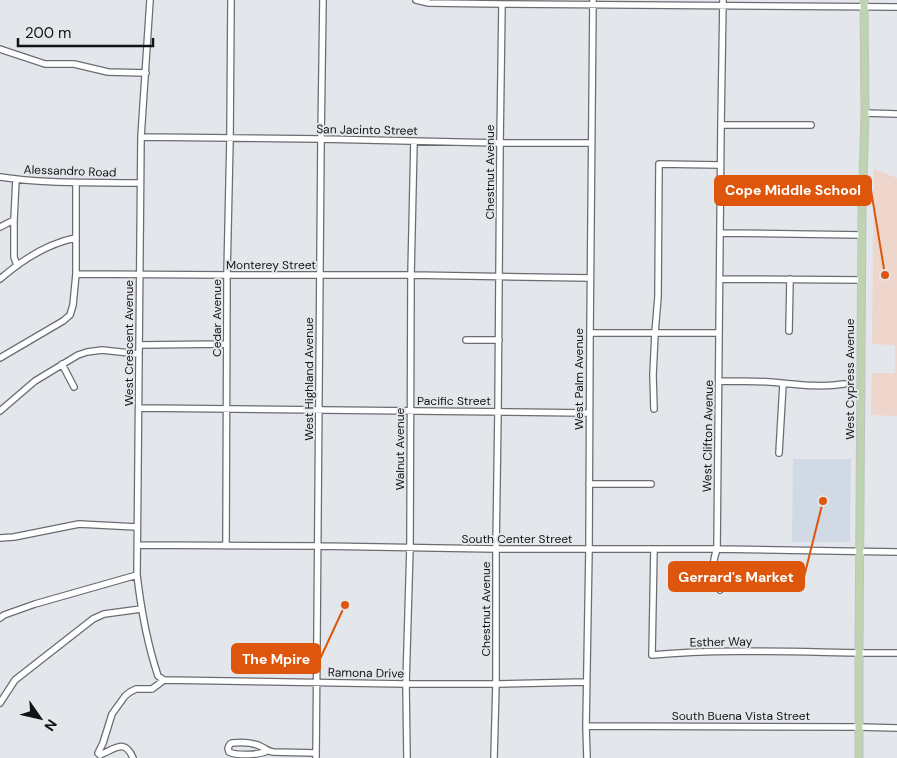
<svg xmlns="http://www.w3.org/2000/svg" width="897" height="758" font-family="'DM Sans',sans-serif">
  <style>
    .built { fill: #d1d9e4 }
    .education { fill: #eed6cd }
    .lines { fill: none; stroke-linecap: round; stroke-linejoin: round }
    .minor-casing { stroke: #696c71; stroke-width: 8 }
    .major-casing { stroke: #c1c2c2; stroke-width: 9 }
    .minor { stroke: #fff; stroke-width: 5.5 }
    .major { stroke: #bed3b0; stroke-width: 7 }
    .labels { text-anchor: middle; stroke-width: 4; stroke-linejoin: round; paint-order: stroke }
    .street-label { font-size: 12px; fill: #121314; stroke: #e3e6eb }
    .leader { fill: none; stroke: #dd560c; stroke-width: 2 }
    .callout-dot { fill: #dd560c; stroke: #e3e6eb; stroke-width: 2 }
    .callout { fill: #dd560c; stroke: #dd560c; stroke-width: 2 }
    .callout-label { font-size: 14px; text-anchor: middle; font-weight: bold; fill: #fff }
  </style>
  <rect width="100%" height="100%" fill="#e3e6eb"/>
  <!-- built -->
  <path class="built" d="M793 459H851L850 542H792Z"/>
  <!-- education -->
  <path class="education" d="M874 169 897 178V416L871 415 872 373H895V345L872 344Z"/>
  <g class="lines">
    <!-- minor casing -->
    <g class="minor-casing">
      <path id="minor" d="M150 0 141 137 137 575C141 609 147 643 158 676L164 680
        M416 0 429 3 502 4 897 7
        M0 49 45 64H74L108 72 146 73
        M865 113 897 114
        M721 125H811
        M141 137 321 139 500 143H591
        M0 177C46 184 93 182 140 183
        M16 179 14 220V257L17 265
        M720 182 863 184
        M0 227 14 220
        M720 233 862 235
        M76 274V183
        M0 279C22 260 46 244 75 238
        M720 279 862 280
        M789 331 790 279
        M590 333H719
        M466 340H499
        M139 345 227 344
        M0 358 63 321 70 315 73 305 76 274 227 275H411L590 278
        M62 364 74 387
        M719 381C736 381 753 381 770 382 795 384 819 388 844 384
        M139 408 589 413
        M654 409 653 375 655 333 658 297 659 164 720 165
        M0 411 35 381 78 355 87 352 102 350 139 354
        M779 453 783 384
        M589 484H651
        M0 538 14 537 79 524 137 527
        M138 545 318 546 496 549H717L897 552
        M226 546 227 275 230 139 231 0
        M654 549 652 655C733 648 815 653 897 653
        M720 590C711 579 712 562 717 549L721 125 723 0
        M0 618 4 615 35 604 137 575
        M0 703 15 680 93 619 104 614 141 609
        M586 726 859 727 897 728
        M267 751C259 755 237 756 229 752L228 748 230 744 232 743C242 742 253 742 262 747 266 749 268 751 273 752L316 753
        M133 758C125 739 116 748 102 754L100 755 98 753 103 743 112 714 125 696 130 692 136 689H152L164 680 406 684H496L586 682
        M316 758 321 139 323 0
        M407 758 406 684 410 547 411 275 414 141
        M494 758 496 684V549L498 412 500 143 502 4
        M587 758 586 726 589 549 590 333 593 0"/>
    </g>
    <!-- major casing -->
    <g class="major-casing">
      <path id="major" d="M859 758V653L862 211 865 113 864 0"/>
    </g>
    <!-- minor -->
    <use href="#minor" class="minor"/>
    <!-- major -->
    <use href="#major" class="major"/>
  </g>
  <g class="labels">
    <!-- street labels -->
    <g class="street-label">
      <text transform="translate(367 130) rotate(1)" y="4">San Jacinto Street</text>
      <text transform="translate(70 171) rotate(2)" y="4">Alessandro Road</text>
      <text transform="translate(490 172) rotate(-90)" y="4">Chestnut Avenue</text>
      <text x="271" y="269">Monterey Street</text>
      <text transform="translate(217 318) rotate(-90)" y="4">Cedar Avenue</text>
      <text transform="translate(129 343) rotate(-90)" y="4">West Crescent Avenue</text>
      <text transform="translate(309 379) rotate(-90)" y="4">West Highland Avenue</text>
      <text transform="translate(579 379) rotate(-90)" y="4">West Palm Avenue</text>
      <text transform="translate(850 379) rotate(-90)" y="4">West Cypress Avenue</text>
      <text x="454" y="405">Pacific Street</text>
      <text transform="translate(708 436) rotate(-89)" y="4">West Clifton Avenue</text>
      <text transform="translate(400 449) rotate(-90)" y="4">Walnut Avenue</text>
      <text x="517" y="543">South Center Street</text>
      <text transform="translate(486 609) rotate(-90)" y="4">Chestnut Avenue</text>
      <text transform="translate(721 642) rotate(-1)" y="4">Esther Way</text>
      <text transform="translate(366 673) rotate(1)" y="4">Ramona Drive</text>
      <text x="741" y="720">South Buena Vista Street</text>
    </g>
  </g>
  <!-- callouts -->
  <path class="leader" d="M885 275L871 190M823 501L804 577M345 605L320 659"/>
  <g class="callout-dot">
    <circle cx="885" cy="275" r="5"/>
    <circle cx="823" cy="501" r="5"/>
    <circle cx="345" cy="605" r="5"/>
  </g>
  <g class="callout">
    <rect x="715" y="176" width="156" height="29" rx="5"/>
    <rect x="669" y="562" width="135" height="29" rx="5"/>
    <rect x="232" y="644" width="88" height="29" rx="5"/>
  </g>
  <g class="callout-label">
    <text x="793" y="195">Cope Middle School</text>
    <text x="736" y="582">Gerrard's Market</text>
    <text x="276" y="664">The Mpire</text>
  </g>
  <!-- north arrow -->
  <g transform="translate(40 718) rotate(124)" stroke="#e3e6eb" stroke-width="4" paint-order="stroke">
  <path d="M0-4L9 19L0 12L-9 19Z" fill="#121314"/>
  <text y="-8" font-size="14" font-weight="bold" text-anchor="middle" fill="#121314">N</text>
  </g>
  <!-- scale -->
  <path d="M18 38v8h135v-8" fill="none" stroke="#121314" stroke-width="2.5"/>
  <text x="25" y="38" font-size="15" fill="#121314" stroke="#e3e6eb" stroke-width="4" paint-order="stroke">200 m</text>
</svg>
